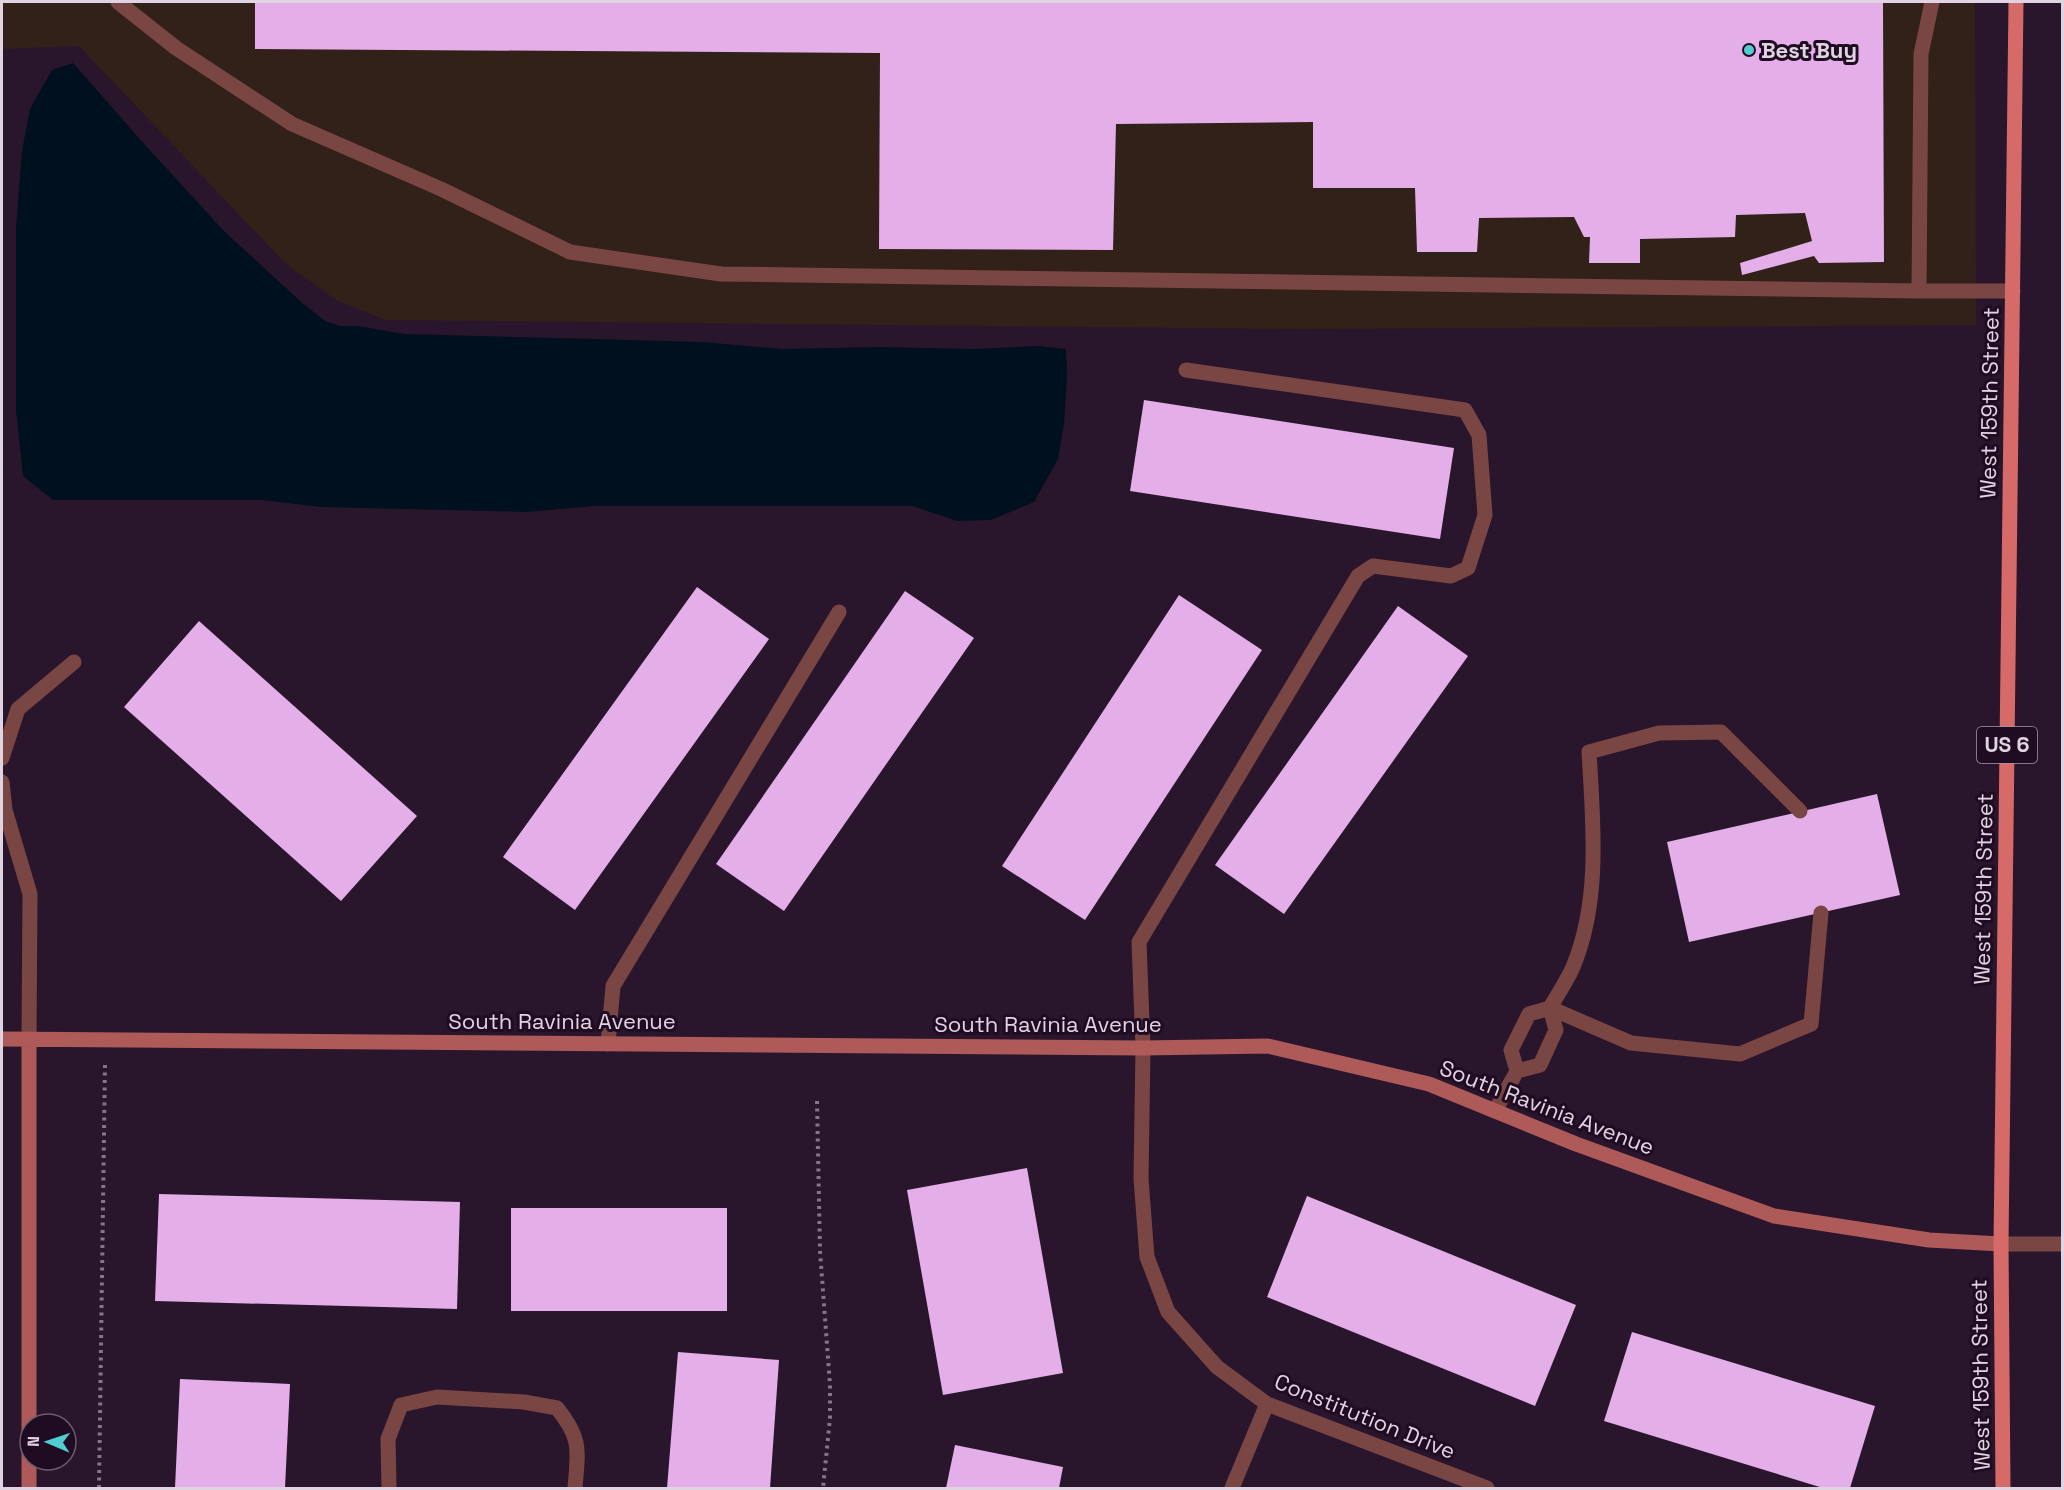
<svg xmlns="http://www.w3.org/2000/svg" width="2064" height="1490" font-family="'Space Grotesk',sans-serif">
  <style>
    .commercial { fill: #312118 }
    .water { fill: #00101e }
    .building { fill: #e4aee9 }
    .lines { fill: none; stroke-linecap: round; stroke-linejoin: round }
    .path { stroke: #857587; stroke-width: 4; stroke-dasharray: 3 4.5; stroke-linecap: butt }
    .lane { stroke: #7a4644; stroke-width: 15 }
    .street { stroke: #7a4644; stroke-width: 15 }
    .secondary { stroke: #ad5a59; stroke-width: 15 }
    .primary { stroke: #d56a68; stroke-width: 15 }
    .poi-dot { fill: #51ccd1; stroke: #200c22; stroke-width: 2 }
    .labels { text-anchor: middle; stroke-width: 6; stroke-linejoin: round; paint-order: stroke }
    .shield { fill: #200c22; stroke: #a798a8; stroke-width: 1.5 }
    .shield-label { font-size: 21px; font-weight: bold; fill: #e1d4e2 }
    .poi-label { font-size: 22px; font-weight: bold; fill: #e1d4e2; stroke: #200c22; text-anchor: start }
    .street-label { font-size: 22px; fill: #e1d4e2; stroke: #200c22 }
  </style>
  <rect width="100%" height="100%" fill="#2a162c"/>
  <!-- commercial -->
  <path class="commercial" d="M2 2H1975L1976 325 1300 329 385 320 336 300 285 263 79 46 2 49Z"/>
  <!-- water -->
  <path class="water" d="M73 63 146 146 224 231 300 301 325 321 340 326H358L404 334 703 342 782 349 878 347 973 349 1039 346 1066 349 1067 377 1064 424 1058 459 1034 502 991 520 957 521 912 506H594L526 512 322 507 261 500H53L23 476 16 410V228L22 151 30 109 52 70Z"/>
  <!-- building -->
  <path class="building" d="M255 2H1883L1884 262 1819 263 1814 256 1742 275 1740 263 1812 241 1805 213 1736 215 1735 237 1640 239V263H1589L1590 237H1584L1574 217 1479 218 1477 252H1417L1415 188H1313V122L1116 124 1113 250 879 249 880 53 255 49Z
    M1144 400 1454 448 1440 539 1130 491Z
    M697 587 769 639 575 910 503 857Z
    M905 591 974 638 784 911 716 864Z
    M1179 595 1262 650 1085 920 1002 866Z
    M1398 606 1468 656 1284 914 1215 865Z
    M199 621 417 816 341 901 124 707Z
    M1877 794 1900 895 1689 942 1667 842Z
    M1027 1168 1063 1373 943 1395 907 1190Z
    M159 1194 460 1202 457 1309 155 1301Z
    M1307 1196 1576 1305 1535 1406 1267 1297Z
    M511 1208H727V1311H511Z
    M1632 1332 1875 1406 1850 1488H1823L1604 1421Z
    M678 1352 779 1360 770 1488H667Z
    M180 1379 290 1384 285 1488H175Z
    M955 1445 1063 1467 1059 1488H946Z"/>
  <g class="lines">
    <!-- path -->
    <path class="path" d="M817 1101 820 1251 830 1385V1418L823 1488
      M99 1488 105 1063"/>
    <!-- lane -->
    <path class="lane" d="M118 2 176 48 292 124 441 189 570 252 721 274 1919 291
      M1932 2 1921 54 1919 291H2013
      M2 758 18 709 74 662
      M2 782 5 810 30 894 29 1039
      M608 1044 613 986 839 612
      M1143 1048 1139 942 1358 576 1373 566 1451 576 1468 568 1485 515 1479 435 1465 410 1186 370
      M1517 1071 1540 1065 1556 1030 1550 1008C1557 995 1567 981 1573 967 1601 900 1593 823 1589 752L1659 733 1721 732 1800 811
      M1495 1111 1517 1071 1511 1050 1529 1014 1550 1008 1631 1043 1740 1054 1811 1024 1821 913"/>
    <!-- street -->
    <path class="street" d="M1143 1048 1141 1179 1147 1257 1168 1312 1217 1367 1267 1404 1487 1488
      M2001 1244H2062
      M389 1488 388 1439 401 1405 437 1397 524 1402 557 1408C582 1439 578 1450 575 1488
      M1232 1488 1267 1404"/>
    <!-- secondary -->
    <path class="secondary" d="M2 1039 1143 1048 1268 1046 1429 1084 1576 1144 1774 1216 1929 1240 2001 1244
      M29 1488V1039"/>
    <!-- primary -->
    <path class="primary" d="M2003 1488 2001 1244 2016 2"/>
  </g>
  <!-- markers -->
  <circle class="poi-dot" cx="1749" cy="50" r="6"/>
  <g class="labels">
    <!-- shield labels -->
    <rect class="shield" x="1977" y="727" width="60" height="36" rx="4.5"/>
    <g class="shield-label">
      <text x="2007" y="752">US 6</text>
    </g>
    <!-- poi labels -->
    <g class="poi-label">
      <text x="1761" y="58">Best Buy</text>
    </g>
    <!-- street labels -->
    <g class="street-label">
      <text transform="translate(1989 403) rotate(-89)" y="8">West 159th Street</text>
      <text transform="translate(1983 889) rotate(-89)" y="8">West 159th Street</text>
      <text x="562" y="1029">South Ravinia Avenue</text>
      <text x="1048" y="1032">South Ravinia Avenue</text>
      <text transform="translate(1547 1107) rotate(21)" y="8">South Ravinia Avenue</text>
      <text transform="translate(1980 1375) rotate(-91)" y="8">West 159th Street</text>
      <text transform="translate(1365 1416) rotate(22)" y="8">Constitution Drive</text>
    </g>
  </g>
  <!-- border -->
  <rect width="2064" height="1490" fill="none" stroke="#e1d4e2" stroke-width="6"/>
  <!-- north arrow -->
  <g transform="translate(48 1442) rotate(272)"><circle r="28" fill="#200c22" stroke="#6d5c6f" stroke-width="1.5"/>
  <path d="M0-4.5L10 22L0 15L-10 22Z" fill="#51ccd1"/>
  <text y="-9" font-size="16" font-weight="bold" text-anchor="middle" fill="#e1d4e2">N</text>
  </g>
</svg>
